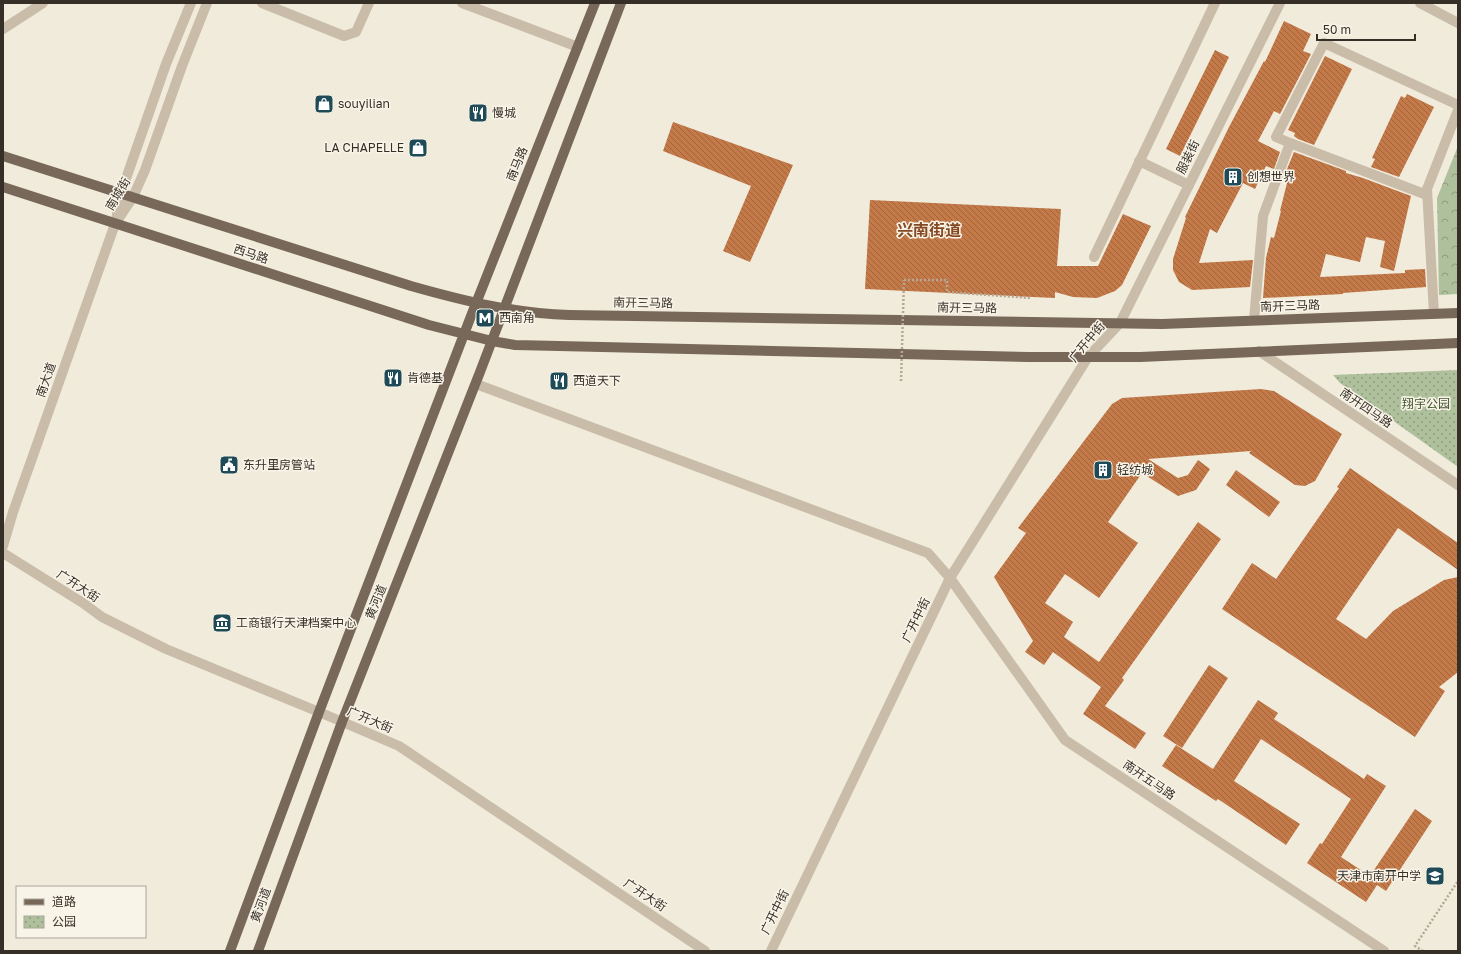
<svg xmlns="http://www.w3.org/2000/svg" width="1461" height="954" font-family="'Golos Text','Noto Sans SC',sans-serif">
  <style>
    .forest { fill: url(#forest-crowns) }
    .park { fill: url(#park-dots) }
    .building { fill: url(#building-back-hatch) }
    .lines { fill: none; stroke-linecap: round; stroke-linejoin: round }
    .path { stroke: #b5a792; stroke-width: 2.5; stroke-dasharray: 2 2; stroke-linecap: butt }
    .minor { stroke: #c9bca8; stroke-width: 10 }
    .tertiary { stroke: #c9bca8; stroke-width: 10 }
    .primary { stroke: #786859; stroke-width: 10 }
    .path-bridge { stroke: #b5a792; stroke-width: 2.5; stroke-dasharray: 2 2; stroke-linecap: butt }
    .labels { text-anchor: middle; stroke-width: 3; stroke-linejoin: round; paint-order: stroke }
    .poi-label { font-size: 12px; fill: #362f28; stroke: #f9f4e8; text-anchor: start }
    .street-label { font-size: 12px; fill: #362f28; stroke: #f9f4e8 }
    .park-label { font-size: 12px; fill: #3f542c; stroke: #f9f4e8 }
    .district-label { font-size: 16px; font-weight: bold; fill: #844923; stroke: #f9f4e8 }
  </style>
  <defs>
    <pattern id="forest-crowns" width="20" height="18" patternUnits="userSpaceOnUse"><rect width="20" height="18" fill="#afc09c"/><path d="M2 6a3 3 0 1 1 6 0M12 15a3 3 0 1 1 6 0" fill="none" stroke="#8f9c7f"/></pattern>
    <pattern id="park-dots" width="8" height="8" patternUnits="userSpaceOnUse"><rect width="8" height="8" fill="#afc09c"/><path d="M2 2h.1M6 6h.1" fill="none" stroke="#8f9c7f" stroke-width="1.8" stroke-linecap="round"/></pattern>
    <pattern id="building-back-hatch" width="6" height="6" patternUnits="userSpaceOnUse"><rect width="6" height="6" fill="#c37948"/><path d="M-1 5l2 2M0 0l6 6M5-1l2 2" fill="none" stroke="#9f643c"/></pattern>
  </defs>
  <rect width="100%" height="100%" fill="#f1ebdc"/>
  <!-- forest -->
  <path class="forest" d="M1458 146V294L1439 295 1437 198Z"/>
  <!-- park -->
  <path class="park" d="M1458 370V467L1340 383 1333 375Z"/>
  <!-- building -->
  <path class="building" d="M1284 21 1311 34 1303 51 1311 54 1280 114 1274 111 1258 141 1280 152 1274 169 1266 166 1255 189 1243 183 1217 233 1210 229 1199 263 1253 260 1250 287 1192 290 1179 282 1173 270V259L1186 218 1185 217 1229 127 1264 61 1265 62Z
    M1215 50 1229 57 1180 156 1166 149Z
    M1325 56 1352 69 1314 145 1298 139 1294 136 1295 133 1288 130Z
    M1407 94 1434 107 1399 177 1371 167 1375 159 1372 158 1401 96 1405 98Z
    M673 122 793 165 750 262 723 251 751 186 663 151Z
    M1294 152 1346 171V173L1363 178 1411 196 1394 271 1380 267 1385 241 1366 237 1360 262 1326 254 1320 277 1405 273V270L1425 269 1426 287 1343 293V294L1263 298 1266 258 1271 237 1274 238 1281 211H1280L1289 175 1285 174Z
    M870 200 1061 209 1057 266H1098L1123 214 1151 226 1122 285 1115 291 1097 298 1073 297 1055 292V298L865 289Z
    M1261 389 1274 391 1342 434 1315 481 1305 486 1295 485 1249 453 1251 451 1148 459 1178 478 1188 475 1198 460 1210 469 1196 490 1178 496 1142 473 1108 522 1138 543 1099 598 1065 574 1045 603 1073 622 1064 637 1099 662 1198 522 1221 539 1122 678 1124 680 1105 706 1146 733 1135 749 1083 714 1101 687 1053 652 1044 665 1025 652 1033 641 994 577 1026 533 1018 528 1112 404 1122 398Z
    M1350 468 1458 543V570L1398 528 1336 619 1366 639 1393 611 1444 580 1458 577V672L1439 687 1445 691 1415 737 1222 609 1252 563 1276 579 1339 488 1337 487Z
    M1236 470 1280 502 1269 517 1226 485Z
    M1209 665 1228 678 1182 748 1163 736Z
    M1258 700 1278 713 1274 719 1364 779 1367 774 1386 786 1341 857 1370 876 1415 809 1432 821 1386 891 1377 885 1366 902 1307 863 1320 843 1322 844 1351 799 1261 739 1234 781 1300 824 1286 845 1218 799 1216 801 1162 766 1176 745 1213 769Z"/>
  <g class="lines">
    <!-- path -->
    <path class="path" d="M904 280H947V292L1031 298
      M1423 951 1415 946 1458 881"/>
    <!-- minor -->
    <path class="minor" d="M262 3 344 36 356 32 369 3
      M462 3 578 47
      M1420 3 1458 23
      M3 29 43 3
      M1290 143 1427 195
      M1139 161 1189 185
      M1094 257 1215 3
      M1434 314 1427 189 1458 110
      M1254 320 1263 216 1290 143 1276 137 1324 43 1458 105
      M1259 351 1458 485
      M476 384 928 553 950 578 1065 740 1384 951
      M3 546 13 512 115 224
      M3 553 83 603 102 617 166 649 319 712 399 746 705 951"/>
    <!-- tertiary -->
    <path class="tertiary" d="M116 220 121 193 166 64 191 3
      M115 224 133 197 145 170 182 66 207 3
      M771 951 950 578 1088 357 1120 323 1280 3"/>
    <!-- primary -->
    <path class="primary" d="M3 156 411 286C464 301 513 313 569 315L1162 324 1458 313
      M3 187 429 325 492 341 515 345 1029 357H1140L1458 343
      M230 951 319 712 471 316 595 3
      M258 951 342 722 480 372 621 3"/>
    <!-- path-bridge -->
    <path class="path-bridge" d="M901 381 904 280"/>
  </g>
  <!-- icons -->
  <defs>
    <g id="shop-square" transform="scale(1)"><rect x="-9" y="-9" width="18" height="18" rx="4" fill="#1e4b57" stroke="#f9f4e8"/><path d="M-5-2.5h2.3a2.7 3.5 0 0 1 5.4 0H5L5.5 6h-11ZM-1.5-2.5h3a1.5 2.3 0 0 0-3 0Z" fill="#fff"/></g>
    <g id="restaurant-square" transform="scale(1)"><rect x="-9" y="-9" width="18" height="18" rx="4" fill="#1e4b57" stroke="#f9f4e8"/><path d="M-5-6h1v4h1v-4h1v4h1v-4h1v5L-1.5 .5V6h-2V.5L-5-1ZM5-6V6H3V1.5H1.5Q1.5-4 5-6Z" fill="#fff"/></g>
    <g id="building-square" transform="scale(1)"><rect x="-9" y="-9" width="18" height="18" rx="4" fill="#1e4b57" stroke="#f9f4e8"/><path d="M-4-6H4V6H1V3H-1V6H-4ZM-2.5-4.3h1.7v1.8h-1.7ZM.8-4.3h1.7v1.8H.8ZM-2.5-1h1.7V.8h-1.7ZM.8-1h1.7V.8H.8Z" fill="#fff"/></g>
    <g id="metro-square" transform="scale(1)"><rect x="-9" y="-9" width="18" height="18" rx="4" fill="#1e4b57" stroke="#f9f4e8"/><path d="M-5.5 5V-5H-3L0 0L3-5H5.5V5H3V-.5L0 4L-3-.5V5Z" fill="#fff"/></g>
    <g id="civic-square" transform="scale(1)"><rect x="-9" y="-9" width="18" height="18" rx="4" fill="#1e4b57" stroke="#f9f4e8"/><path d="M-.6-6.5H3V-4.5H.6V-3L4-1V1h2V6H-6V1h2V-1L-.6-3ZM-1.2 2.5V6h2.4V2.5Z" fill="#fff"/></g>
    <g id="museum-square" transform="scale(1)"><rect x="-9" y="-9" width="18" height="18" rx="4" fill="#1e4b57" stroke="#f9f4e8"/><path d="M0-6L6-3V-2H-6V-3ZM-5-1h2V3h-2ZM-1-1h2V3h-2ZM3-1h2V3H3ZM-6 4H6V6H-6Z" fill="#fff"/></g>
    <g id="school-square" transform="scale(1)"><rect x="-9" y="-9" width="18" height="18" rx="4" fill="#1e4b57" stroke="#f9f4e8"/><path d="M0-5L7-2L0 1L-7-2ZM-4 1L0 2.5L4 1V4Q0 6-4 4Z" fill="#fff"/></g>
  </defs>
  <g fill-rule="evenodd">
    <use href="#shop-square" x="324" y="104"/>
    <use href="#restaurant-square" x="478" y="113"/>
    <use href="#shop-square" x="418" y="148"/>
    <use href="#building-square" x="1233" y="177"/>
    <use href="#metro-square" x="485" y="318"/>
    <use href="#restaurant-square" x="393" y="378"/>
    <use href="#restaurant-square" x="559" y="381"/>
    <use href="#civic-square" x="229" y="465"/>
    <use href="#building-square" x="1103" y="470"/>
    <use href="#museum-square" x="222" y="623"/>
    <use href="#school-square" x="1435" y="876"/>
  </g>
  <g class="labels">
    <!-- poi labels -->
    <g class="poi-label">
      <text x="338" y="108">souyilian</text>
      <text x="492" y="117">慢城</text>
      <text x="404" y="152" text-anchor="end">LA CHAPELLE</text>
      <text x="1247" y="181">创想世界</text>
      <text x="499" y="322">西南角</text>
      <text x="407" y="382">肯德基</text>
      <text x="573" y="385">西道天下</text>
      <text x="243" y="469">东升里房管站</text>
      <text x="1117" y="474">轻纺城</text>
      <text x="236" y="627">工商银行天津档案中心</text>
      <text x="1421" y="880" text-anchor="end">天津市南开中学</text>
    </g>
    <!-- street labels -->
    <g class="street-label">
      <text transform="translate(1188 157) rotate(-64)" y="4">服装街</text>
      <text transform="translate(517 164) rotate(-68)" y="4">南马路</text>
      <text transform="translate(118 194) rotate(-59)" y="4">南城街</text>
      <text transform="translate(251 254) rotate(18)" y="4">西马路</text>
      <text transform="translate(643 303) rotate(1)" y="4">南开三马路</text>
      <text transform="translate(1290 306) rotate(-2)" y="4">南开三马路</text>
      <text transform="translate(967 308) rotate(1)" y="4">南开三马路</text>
      <text transform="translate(1087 342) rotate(-50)" y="4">广开中街</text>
      <text transform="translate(46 380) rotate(-71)" y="4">南大道</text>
      <text transform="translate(1366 408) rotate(34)" y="4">南开四马路</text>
      <text transform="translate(78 586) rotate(33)" y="4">广开大街</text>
      <text transform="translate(376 602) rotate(-68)" y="4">黄河道</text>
      <text transform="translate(916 620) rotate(-64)" y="4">广开中街</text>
      <text transform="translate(370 720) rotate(23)" y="4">广开大街</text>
      <text transform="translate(1149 780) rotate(34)" y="4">南开五马路</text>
      <text transform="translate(645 895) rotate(34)" y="4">广开大街</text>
      <text transform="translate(261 905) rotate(-70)" y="4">黄河道</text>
      <text transform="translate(775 912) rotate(-64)" y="4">广开中街</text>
    </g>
    <!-- park labels -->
    <g class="park-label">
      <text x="1426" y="408">翔宇公园</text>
    </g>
    <!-- district labels -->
    <g class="district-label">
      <text x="929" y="236">兴南街道</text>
    </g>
  </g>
  <!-- border -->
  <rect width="1461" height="954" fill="none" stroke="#362f28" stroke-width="8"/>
  <!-- legend -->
  <rect x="16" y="886" width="130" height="52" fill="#f9f4e8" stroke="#aba59b"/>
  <rect x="24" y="899" width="20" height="6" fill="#786859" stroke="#aba59b"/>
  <text x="52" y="906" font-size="12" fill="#362f28">道路</text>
  <rect x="24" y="916" width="20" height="12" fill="url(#park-dots)" stroke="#aba59b"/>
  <text x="52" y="926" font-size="12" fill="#362f28">公园</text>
  <!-- scale -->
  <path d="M1317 34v6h98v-6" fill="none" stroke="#362f28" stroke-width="2"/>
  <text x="1323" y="34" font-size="12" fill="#362f28" stroke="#f9f4e8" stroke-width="3" paint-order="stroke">50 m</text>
</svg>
